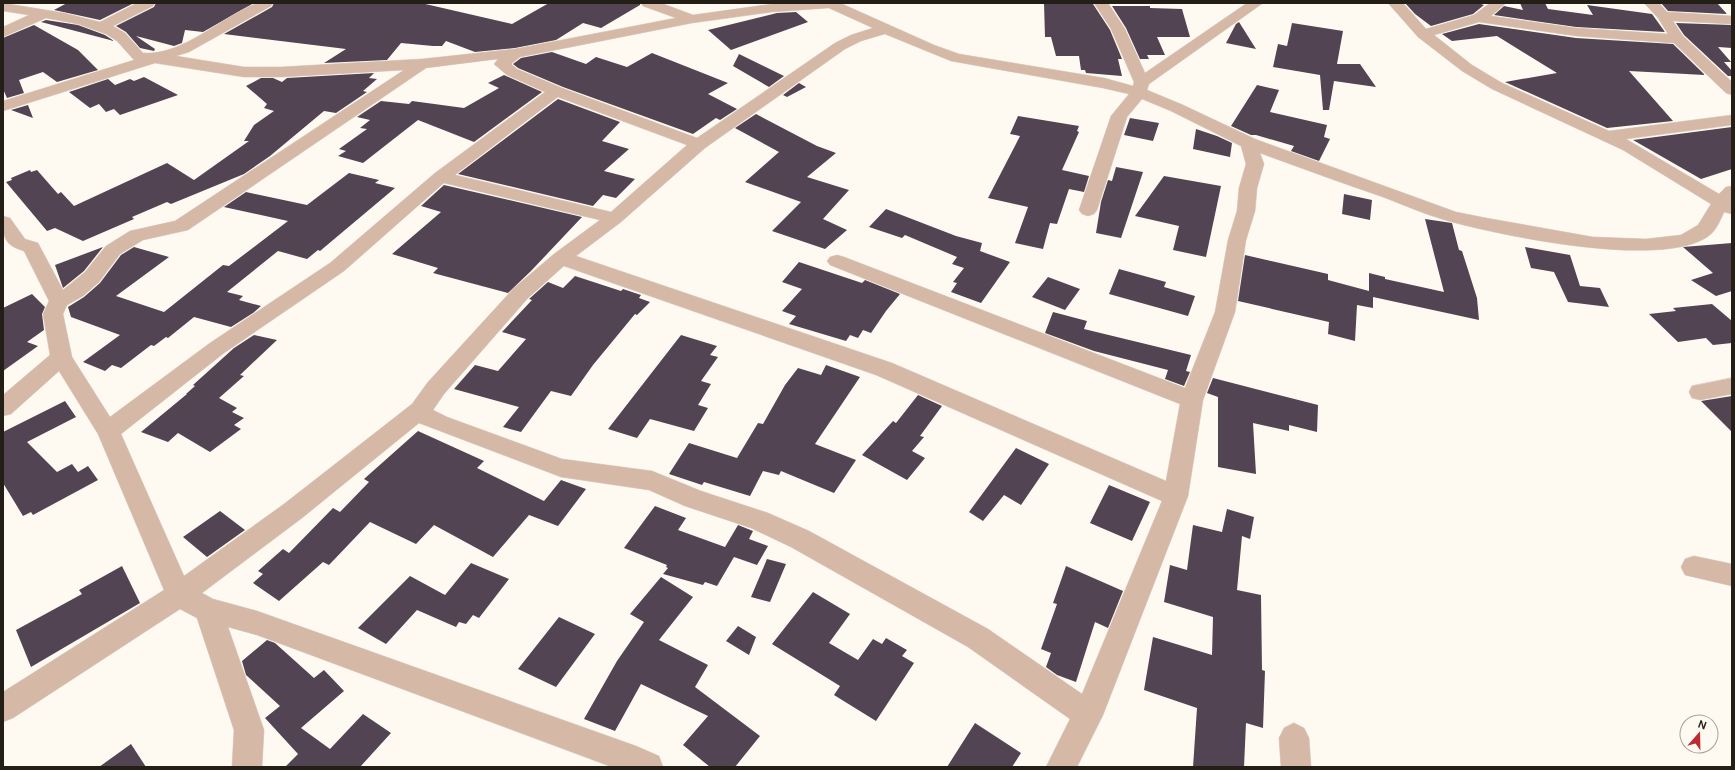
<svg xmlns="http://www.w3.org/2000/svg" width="1735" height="770" font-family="'DM Sans',sans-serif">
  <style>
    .building { fill: #524453 }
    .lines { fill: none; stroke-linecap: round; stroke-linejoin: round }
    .minor-casing { stroke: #dcd7ce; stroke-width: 1 }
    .minor { fill: #d6b8a7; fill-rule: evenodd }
  </style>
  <rect width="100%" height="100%" fill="#fffaf1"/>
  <!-- building -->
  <path class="building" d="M67 3H134L100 20 54 10Z
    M156 3H254L203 32 185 30 182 43 174 46 136 36 155 49 154 51 140 48 126 32 116 26 154 7Z
    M274 3H421L512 24 549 3H640V5L601 28 583 23 556 40 515 48 475 52 446 41 442 46H433L401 43 387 60 324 63 346 49 224 34 272 7Z
    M1044 3 1093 4 1110 30 1122 59H1118L1122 76 1086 73 1085 70H1081L1079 56H1056L1051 37H1045Z
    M1405 3H1478L1484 5 1473 14 1431 26 1415 14Z
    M1520 3H1545L1548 9 1593 15 1587 5 1652 14 1665 32 1576 27 1494 15 1504 6 1523 10Z
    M1661 3H1717L1727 14 1668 11Z
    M1112 6H1150V8L1182 9 1190 37H1157L1165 55H1147L1149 59H1140L1126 28Z
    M796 12 808 22 731 50 708 30 777 13Z
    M46 20 78 25 105 35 114 41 41 22Z
    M1239 22 1256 49 1226 43 1236 24Z
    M1292 23 1343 31 1337 64H1360L1376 87 1334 81 1329 110H1323L1320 75 1273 67 1278 44 1287 46Z
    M1676 23 1732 25V48L1718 47 1731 62H1724L1732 71V76H1728L1684 35Z
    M1479 24 1576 38 1673 44 1705 75 1629 71 1673 121 1607 128 1505 82 1557 73 1497 36 1452 41 1442 34Z
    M34 25 78 50 98 70 57 82 43 72 19 80 24 93 7 98 3 89V38Z
    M552 52 586 64 596 57 627 67 652 53 728 83 708 94 737 109 720 120 716 118 693 134 563 87 518 68 513 64 521 58Z
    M739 54 784 76 769 87 733 66Z
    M374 73 369 78 377 79 363 91 367 92 336 113 324 111 270 156 244 174 171 204 167 202 132 217 134 219 83 241 55 228 47 231 6 182 12 180 11 178 30 170 31 172 37 170 58 194 61 192 74 206 167 163 194 180 249 141H244L254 125 274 111 264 108 267 104 246 86 261 78H273L282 82 287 78Z
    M504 75 542 92 474 142 418 120 363 163 338 156 346 151 339 149 367 129 360 128 370 120 357 117 381 101 409 104 412 101 464 108 499 88 488 83Z
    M144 77 178 95 120 115 114 109 106 112 99 104 90 108 69 92 108 79 115 85 130 79 134 81Z
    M799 83 806 87 787 97 783 95Z
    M1257 85 1279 90 1270 112 1327 125 1324 137 1330 139 1319 161 1291 151 1294 146 1256 135H1251L1231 126Z
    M558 99 620 122 602 141 629 149 604 171 635 179 616 198 603 195 593 206 458 174Z
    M28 105 33 118 11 110Z
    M756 114 817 146 836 153 807 177 849 190 823 219 847 230 825 249 772 231 801 202 745 182 779 152 735 128Z
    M1018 116 1079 126 1077 131 1079 132 1062 170 1089 176 1084 192 1069 189 1057 224 1050 223 1043 249 1015 243 1028 207 988 198 1020 136 1010 134Z
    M1130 118 1159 123 1153 141 1124 135Z
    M1732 127V169L1701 179 1633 140Z
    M1196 129 1217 136 1232 143 1230 157 1193 149Z
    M1116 167 1143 172 1121 238 1096 233 1101 202 1108 180 1112 181Z
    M349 173 379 180 375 183 395 188 320 251 318 250 307 259 278 251 227 292 243 296 239 300 261 306 253 313 231 327 194 317 168 338 166 337 154 346 151 345 121 368 112 365 105 371 83 362 120 335 71 317 68 307 84 297 100 283 121 255 134 247 169 257 116 296 164 312 223 265 229 266 288 221 224 207 246 192 307 205Z
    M1164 176 1221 186 1206 257 1173 250 1179 226 1135 216Z
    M444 185 582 217 531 271 508 293 433 273 438 268 392 254 441 212 421 206Z
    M1344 194 1372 200 1370 220 1342 214Z
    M886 209 956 236 982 243 980 251 1010 262 981 303 951 292 957 283 953 282 964 268 952 264 957 257 905 235 902 238 869 227Z
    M1425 219 1452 223 1459 250 1462 251 1477 298 1479 320 1373 297V308L1357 305 1355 341 1328 334 1329 322 1238 301 1245 255 1328 274V280L1369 291V273L1385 277V279L1444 292Z
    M1732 243V291L1716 296 1691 280 1713 273 1683 247Z
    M103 247 84 271 63 288 55 265Z
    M1525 247 1570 255 1580 286 1600 288 1609 307 1568 302 1554 272 1531 268Z
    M799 262 862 283 865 280 900 294 886 311 871 333 863 330 858 338 850 335 846 341 789 324 796 316 782 311 802 289 782 282Z
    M1119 269 1166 282 1164 287 1195 296 1188 316 1109 294Z
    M575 276 621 291 623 289 641 295 639 298 650 302 637 315 635 314 593 365 571 396 551 391 521 432 503 427 519 407 454 389 475 365 498 371 526 339 502 332 532 300 529 299 548 282 563 288Z
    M1048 277 1080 289 1065 310 1032 297Z
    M32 294 45 307 42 314 44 330 27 342 38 346 3 371V308Z
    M1712 304 1732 321V343L1713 345 1706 338 1678 342 1649 314 1676 311 1673 308Z
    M1053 312 1087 321 1084 329 1191 355 1186 371 1190 372 1184 386 1165 379 1168 370 1094 351 1045 333Z
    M254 335 277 340 240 375 244 376 219 398 237 408 232 412 244 418 234 425 241 429 210 452 178 433 168 442 141 432 187 394H186L195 386 193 385 234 348Z
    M681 335 717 346 710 355 718 357 701 381 711 384 698 405 708 408 694 431 650 419 637 438 608 429Z
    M826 365 860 377 815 444 856 460 834 493 781 471 779 475 763 471 750 496 704 482 702 485 669 474 689 443 737 458 758 423 763 424 785 385 798 368 821 375Z
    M1213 378 1318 405 1317 432 1289 425V431L1253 423 1256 474 1218 467V397L1207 393Z
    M918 395 942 406 920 436 924 437 912 451 925 458 907 480 862 455 893 421 896 423Z
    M1732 396V432L1701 401Z
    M65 401 76 417 27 442 57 472 72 464 78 472 88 466 98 480 33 515 31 512 23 516 3 483V432Z
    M418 431 484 461 477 468 544 501 561 480 586 489 558 526 529 515 493 557 434 525 416 544 370 522 329 565 323 562 279 601 253 583 263 574 258 571 283 549 289 553 333 508 340 512 369 482 364 479Z
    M1016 448 1049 464 1021 505 1004 495 983 521 969 512Z
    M1109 485 1150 502 1132 541 1090 523Z
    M655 506 686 518 678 530 725 547 738 525 753 531 749 539 768 546 757 565 734 557 717 586 705 582 703 585 663 574 668 568 666 567 667 565 624 548Z
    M1227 509 1254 517 1250 539 1242 536 1237 590 1261 595 1262 670 1265 671 1263 728 1246 723 1244 767H1193L1197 708 1144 690 1153 637 1212 655 1213 617 1164 602 1170 565 1187 570 1193 525 1222 532Z
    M220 511 245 530 207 557 183 537Z
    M767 559 786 564 770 602 751 597Z
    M471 563 509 579 479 618 473 615 466 624 459 622 456 627 417 610 386 644 358 628 410 576 445 595Z
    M122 566 140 603 31 667 16 630 82 594 79 590Z
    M1066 566 1123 591 1108 628 1095 622 1076 682 1057 675 1046 667 1051 653 1041 649 1057 604 1053 603Z
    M661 577 693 597 659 640 708 665 695 687 760 736 735 767H710L683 745 708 716 641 684 615 731 584 719 617 661 644 622 630 614Z
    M813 592 850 614 829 643 858 660 873 639 882 644 886 638 907 650 902 656 914 663 876 721 834 695 840 686 772 644Z
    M559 617 595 634 556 687 518 669Z
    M738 626 756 637 749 655 726 641Z
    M267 640 275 643 314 678 324 670 344 691 301 728 330 749 363 714 391 733 360 767H285L298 754 265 718 280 706 246 675 242 661Z
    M975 723 1021 753 1012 767H947Z
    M131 744 146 767H99Z"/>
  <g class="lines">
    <!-- minor casing -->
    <g class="minor-casing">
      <path id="minor" d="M3 3 64 13 100 22 137 3H155L153 6 113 26 125 33 143 53C182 56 220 18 255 4 260 2 267 3 273 3L271 6 189 52 176 56 244 67H281L422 59 515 49 676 18 643 6 641 3H661L693 15 772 4 840 3 934 45 959 54 1104 78 1133 86 1134 82 1111 29 1094 3H1108L1125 29 1145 73 1247 3H1263L1149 84 1147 90 1183 105 1255 139 1456 212 1486 218 1593 237 1646 239 1681 235 1698 225 1711 204 1623 150 1492 89 1462 71 1418 37 1388 3H1403L1426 29 1474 15 1490 3H1506L1491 16 1576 28 1668 34 1658 18 1644 3H1659L1667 12 1732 16V24L1673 21 1683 36 1732 82V95L1726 93 1674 43 1576 36 1479 22 1434 35 1472 65 1502 83 1609 131 1732 115V125L1626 139 1719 194 1726 187 1732 186V214L1724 212C1721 219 1717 228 1712 233 1672 272 1497 235 1445 220 1424 214 1404 205 1383 197 1342 183 1301 168 1260 153L1264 164 1257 188 1255 211 1246 240 1235 312 1203 400 1188 496 1103 715 1077 767H1046L1070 719 968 647 791 547 751 528 685 506 649 490 561 477 419 423 302 518 202 593 213 599 257 611 636 746 659 756 663 767H612L257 635 228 627 264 730 262 767H232L234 730 197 618 180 609 13 718 3 722V692L164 590 98 434 59 371 11 414 3 416V395L50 355 43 314 49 301 24 251C3 245 3 236 3 216L10 218 25 239 38 243 63 290 85 272 106 246 130 231 175 221 404 70 281 77H244L155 63 3 111V101L134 60 117 41 106 34 78 24 46 18 3 37V27L29 15 3 11ZM829 8 873 28 851 35 835 43 697 138 562 88 517 69 511 64 520 57 692 23 772 12ZM885 34 951 61 1103 88 1129 94 1111 116 1079 210 1082 214 1088 216 1094 214 1097 210 1127 117 1142 99 1171 111 1241 146 1246 164 1239 188 1237 211 1228 240 1215 312 1185 388 844 257 837 255 830 257 827 261 830 265 1180 404 1166 481 892 363 576 256 621 222 705 148 845 49 861 41ZM498 59 494 64 507 75 545 92 435 173 330 263 210 343 110 417 72 357 63 314 67 305 83 296 99 282 120 254 143 240 188 230 426 68ZM558 97 687 145 611 212 455 175ZM444 183 600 220 554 254 514 288 428 382 412 404 284 504 184 576 121 434 224 353 344 271ZM564 266 876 375 1162 501 1082 694 988 629 809 531 768 513 701 491 652 471 562 459 447 417 433 410 444 394 528 298Z
        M1732 378V394L1700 400 1692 398 1689 392 1692 386Z
        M1694 556 1732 564V586L1685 575 1681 567 1685 559Z
        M1294 723 1304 728 1309 738 1311 767H1281L1279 738 1284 728Z"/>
    </g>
    <!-- minor -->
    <use href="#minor" class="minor"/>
  </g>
  <!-- border -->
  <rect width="1735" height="770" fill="none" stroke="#231f17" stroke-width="8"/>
  <!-- north arrow -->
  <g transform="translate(1699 734) rotate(20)"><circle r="19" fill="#fffaf1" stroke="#a7a29a"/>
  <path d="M0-3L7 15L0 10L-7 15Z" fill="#bb2b30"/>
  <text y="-6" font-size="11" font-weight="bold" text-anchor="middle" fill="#231f17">N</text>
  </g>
</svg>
